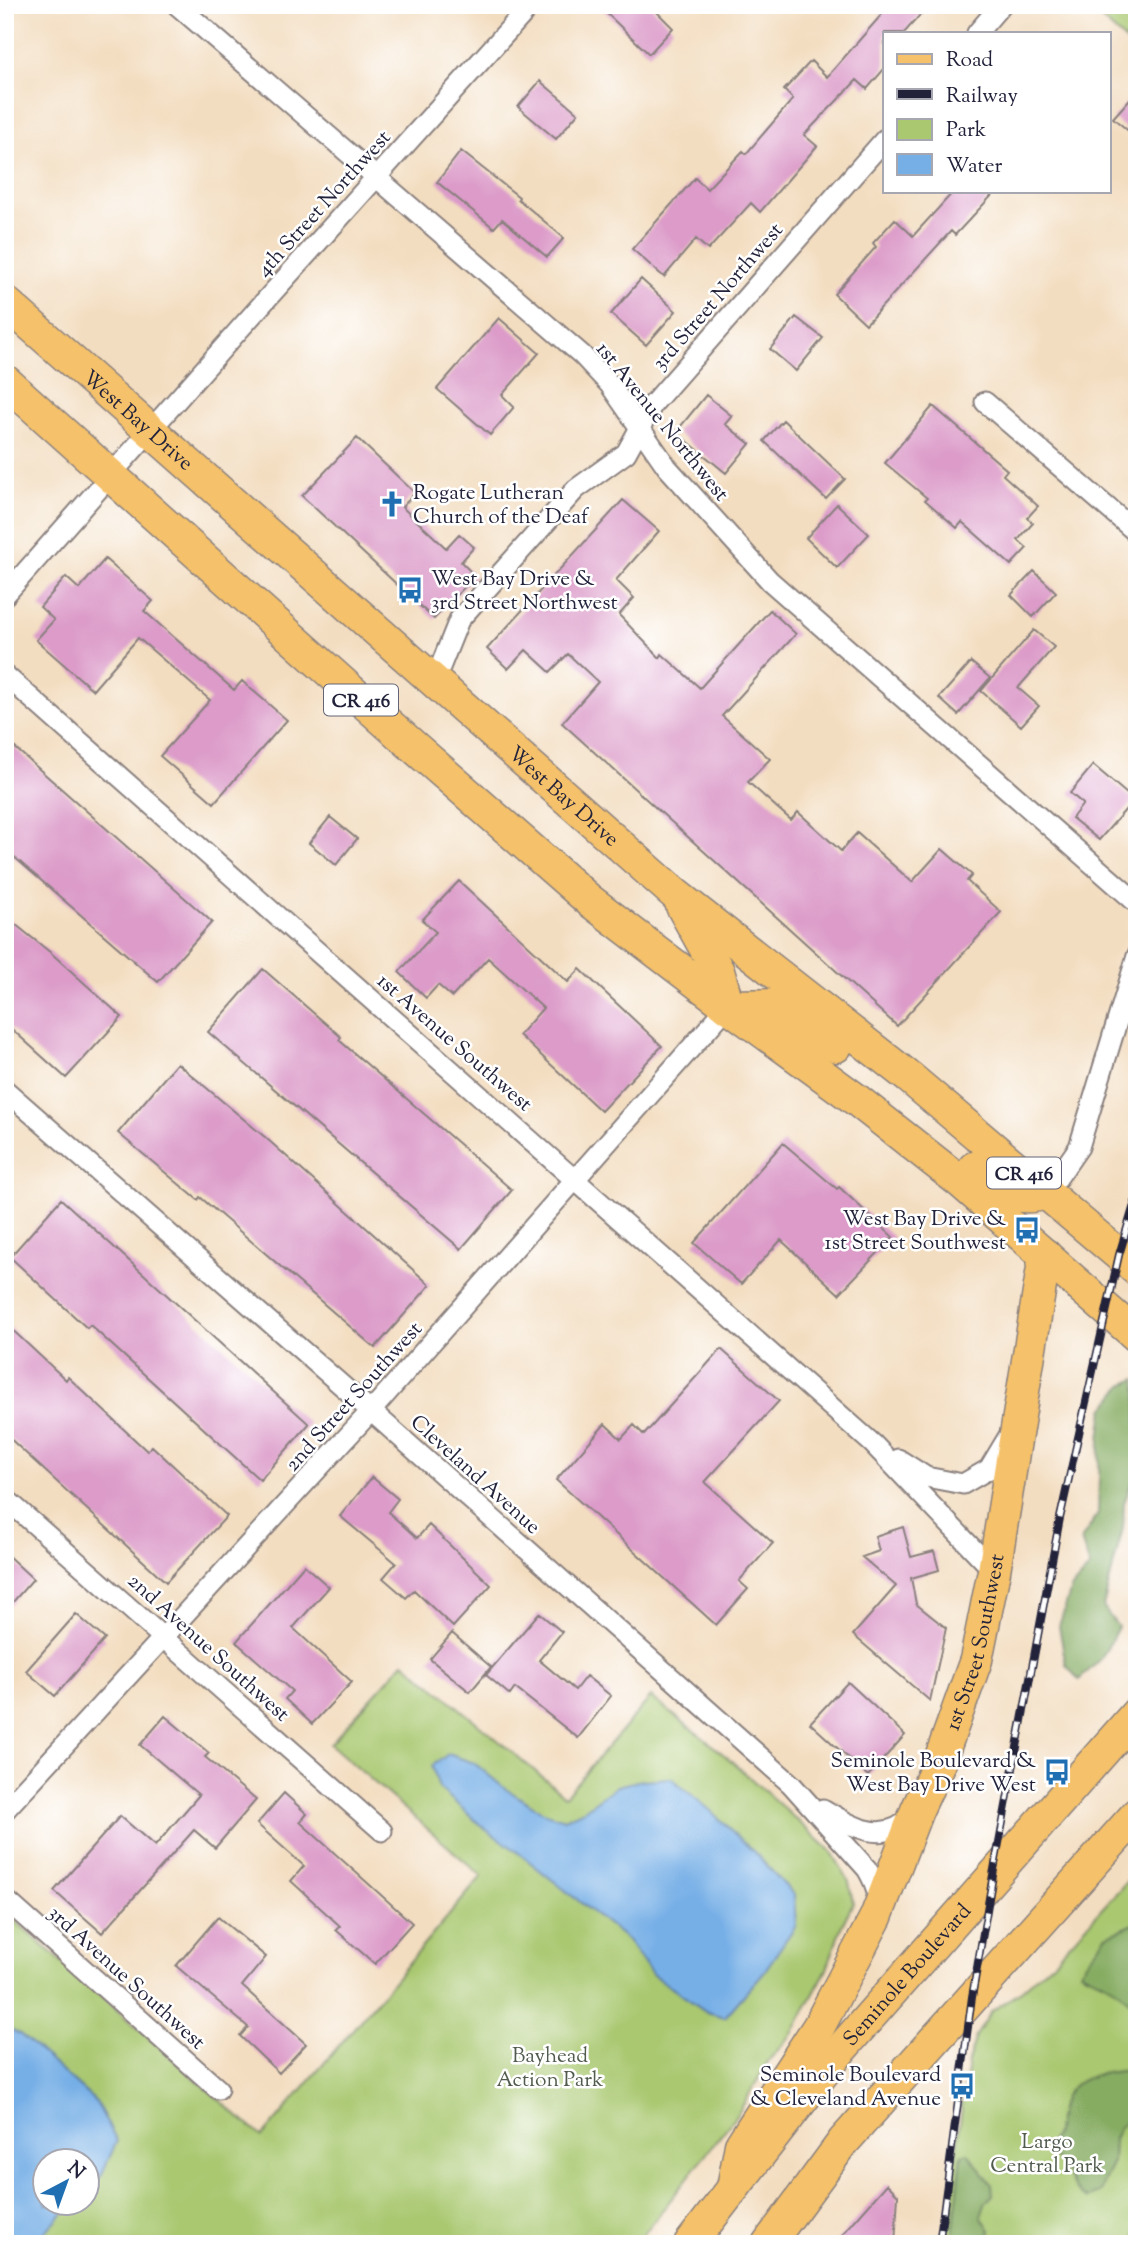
<svg xmlns="http://www.w3.org/2000/svg" width="1142" height="2249" font-family="'Sorts Mill Goudy',serif">
  <style>
    .green { fill: #a9c870; stroke: #667556; stroke-width: 2; fill-rule: evenodd }
    .forest { fill: #86ac62; stroke: #54674e; stroke-width: 2 }
    .water { fill: #76afe6; stroke: #4c6890; stroke-width: 2 }
    .building { fill: #dc9bc9 }
    .lines { fill: none; stroke-linecap: round; stroke-linejoin: round }
    .minor-casing { stroke: #8a807e; stroke-width: 23 }
    .primary-casing { stroke: #8a807e; stroke-width: 35 }
    .minor { stroke: #fff; stroke-width: 19 }
    .primary { stroke: #f5c16b; stroke-width: 32 }
    .rail-casing { stroke: #22223b; stroke-width: 8 }
    .rail { stroke: #fff; stroke-width: 5; stroke-dasharray: 16; stroke-linecap: butt }
    .labels { text-anchor: middle; stroke-width: 5; stroke-linejoin: round; paint-order: stroke }
    .shield { fill: #fff; stroke: #646476; stroke-width: 2 }
    .shield-label { font-size: 19px; font-weight: bold; fill: #22223b }
    .street-label { font-size: 21px; fill: #22223b; stroke: #fff }
    .poi-label { font-size: 21px; fill: #22223b; stroke: #fff; text-anchor: end }
    .park-label { font-size: 21px; fill: #515c4e; stroke: #fff }
  </style>
  <rect width="100%" height="100%" fill="#fff"/>
  <filter id="ink" filterUnits="userSpaceOnUse"><feTurbulence type="fractalNoise" baseFrequency=".0143" numOctaves="2"/><feDisplacementMap in="SourceGraphic" scale="14" xChannelSelector="R" yChannelSelector="G"/><feConvolveMatrix kernelMatrix="1 2 1 2 8 2 1 2 1" color-interpolation-filters="sRGB"/></filter>
  <filter id="wash" filterUnits="userSpaceOnUse"><feTurbulence type="fractalNoise" baseFrequency=".00686" numOctaves="4" result="noise"/><feDisplacementMap in="SourceGraphic" scale="28" xChannelSelector="R" yChannelSelector="G"/><feGaussianBlur stdDeviation="1.57" result="paint"/><feColorMatrix in="noise" values="0 0 0 0 0 0 0 0 0 0 0 0 0 0 0 0 0 1.4 0 .05"/><feComposite in="paint" operator="in"/></filter>
  <g filter="url(#wash)">
    <rect width="100%" height="100%" fill="#f3ddc0"/>
    <!-- green -->
    <path class="green" d="M1086 5H1137V51Z
      M404 1662 565 1796 651 1697 727 1757 832 1852 849 1882 853 1903 842 1925 827 1969 792 2034 769 2060 739 2112 636 2244H5V1912L262 2137 482 1876 330 1744ZM46 2162H88V2204H46Z
      M1137 1870V2244H944L968 2062 976 2036 991 2012 1019 1992 1055 1960Z"/>
    <!-- forest -->
    <path class="forest" d="M1137 1379V1470L1124 1503 1123 1528 1103 1607 1118 1627 1102 1658 1079 1680 1066 1665 1059 1626 1071 1589 1090 1567 1081 1540 1098 1514 1100 1438 1104 1409 1123 1385Z
      M1134 1924 1137 1927V2014C1127 1989 1103 1982 1080 1971L1106 1936Z
      M1137 2068V2107L1119 2128 1114 2139 1113 2162 1100 2191 1088 2199C1069 2189 1075 2184 1065 2170 1060 2163 1051 2158 1050 2148 1049 2142 1053 2139 1055 2133 1061 2113 1057 2096 1079 2082 1096 2071 1118 2073 1137 2068Z
      M968 2153 992 2185 993 2195 986 2202 981 2216 990 2230 989 2240 992 2244H952L962 2155Z"/>
    <!-- water -->
    <path class="water" d="M448 1754 474 1763 503 1787 543 1812 564 1819 584 1810 617 1786 642 1780 671 1778 710 1810 755 1853 794 1895 796 1925 764 1972 725 2017 707 2012 653 1975 626 1939 511 1847 485 1829 439 1788 432 1766Z
      M5 2026 20 2034 96 2102 117 2141 101 2176 88 2189V2162H46V2204H71L34 2244H5Z"/>
    <g id="blocks">
      <!-- building -->
      <path class="building" d="M598 5H650L673 28 649 54Z
        M890 5H929L904 33H885V68L867 89 857 80 804 135 817 146 760 212 751 203 708 250 696 239 664 277 632 249 695 178 707 189 743 151 746 154 793 99 784 90 811 61 827 77Z
        M540 81 578 113 556 139 518 107Z
        M1137 91V138L1113 118Z
        M461 151 519 197 518 199 564 238 547 257 502 219 494 228 437 182Z
        M954 191H996L955 235 951 231 866 324 834 294 876 247 873 243 895 219 913 236Z
        M641 279 676 311 646 345 611 314Z
        M796 317 823 338 796 371 770 349Z
        M499 318 539 353 502 395 514 407 490 435 437 389Z
        M706 395 732 416 725 424 750 444 726 473 676 432Z
        M933 406 1007 470 1003 475 1038 506 1027 518 1033 523 1018 540 1027 548 1011 565 962 522 957 528 925 500 927 498 885 463Z
        M783 420 845 479 826 499 764 441Z
        M357 438 415 493 402 507 446 548 459 534 474 547 461 562 475 576 434 619 302 496Z
        M623 500 659 531 616 580 634 598 619 615 660 658 662 654 700 688 770 610 796 634 722 716 770 759 748 782 791 820 798 812 841 851 857 833 912 882 942 849 972 875 967 881 1001 912 897 1026 562 723 598 682 568 654 550 672 526 650 508 669 487 649Z
        M837 504 869 534 837 568 806 538Z
        M105 559 153 601 144 611 234 690 242 681 287 720 214 803 160 756 210 700 138 638 93 690 36 640 54 620 40 607 66 577 79 589Z
        M1034 571 1056 592 1033 617 1011 595Z
        M1034 630 1054 647 1018 688 1039 706 1021 726 981 691Z
        M971 662 990 678 958 715 939 698Z
        M5 739 212 922 158 982 5 849Z
        M1093 765 1134 800 1099 840 1072 818 1083 804 1070 793Z
        M330 817 357 839 336 865 309 843Z
        M459 881 568 982 580 969 662 1046 601 1111 519 1035 543 1008 488 958 452 997 438 985 426 998 399 972 436 932 422 920Z
        M5 916 51 953 122 1017 66 1078 5 1023Z
        M263 969 341 1037 339 1040 512 1190 461 1249 208 1032Z
        M177 1063 266 1138 430 1285 375 1348 200 1197 198 1200 118 1133Z
        M783 1143 837 1189 839 1187 893 1237 839 1294 781 1240 741 1284 694 1243Z
        M61 1199 309 1424 260 1480 90 1325 87 1328 10 1257Z
        M5 1323 66 1380 68 1377 147 1451 152 1446 227 1516 166 1582 5 1434Z
        M721 1349 779 1401 705 1482 773 1543 739 1581 748 1589 716 1625 556 1480 605 1424 621 1439 634 1425 644 1435Z
        M372 1477 398 1499 388 1512 417 1538 429 1525 491 1585 453 1627 414 1590 406 1598 383 1578 396 1563 340 1516Z
        M903 1527 911 1557 934 1551 939 1570 911 1578 916 1604 946 1628 930 1701 853 1635 896 1586 862 1557 879 1551 875 1536Z
        M5 1553 33 1579 5 1611Z
        M304 1565 329 1587 293 1628 352 1682 312 1724 285 1699 292 1691 236 1642Z
        M539 1613 562 1632 539 1660 575 1690 586 1676 611 1696 578 1738 515 1688 510 1695 486 1675Z
        M76 1614 105 1639 55 1696 26 1671Z
        M452 1633 491 1667 470 1692 430 1659Z
        M848 1682 905 1735 868 1776 810 1723Z
        M165 1716 209 1753 205 1757 256 1800 215 1848 194 1830 102 1933 54 1891 120 1816 155 1846 199 1795 140 1745Z
        M284 1793 307 1814 300 1822 412 1923 375 1964 336 1930 340 1926 291 1881 304 1866 257 1824Z
        M218 1917 266 1957 242 1986 306 2044 279 2073 240 2036 248 2027 176 1966Z
        M887 2184 898 2195 895 2244H834Z"/>
    </g>
  </g>
  <g filter="url(#ink)">
    <use href="#blocks" fill-opacity="0" stroke="#8a807e" stroke-width="2"/>
    <g class="lines">
      <!-- minor casing -->
      <g class="minor-casing">
        <path id="minor" d="M177 5 582 355 610 385 667 467 770 581 1137 903
          M977 33 1001 5
          M985 402 1137 533
          M5 595 238 331 531 5
          M5 675 873 1444 994 1571
          M435 680 459 620 576 489 626 453 653 404 885 139
          M5 1090 371 1411 791 1784 867 1869C874 1881 879 1892 878 1906
          M1047 1193 1079 1147 1137 956
          M898 1459 926 1477 963 1484 989 1469 1010 1434
          M5 1498 382 1831
          M823 1809C853 1827 884 1846 912 1816
          M5 1810 371 1411 728 1006
          M5 1899 218 2089"/>
      </g>
      <!-- primary casing -->
      <g class="primary-casing">
        <g id="primary">
          <path id="s1" d="M5 302 675 894 910 1078 1137 1270"/>
          <path d="M5 381 405 739 589 900 728 1006 858 1101 962 1183 1137 1336"/>
          <path d="M682 906 718 971 728 1006"/>
          <path d="M728 1006 779 1005 836 1046"/>
          <path d="M974 1168C1001 1190 1012 1203 1047 1193"/>
          <path id="s2" d="M733 2188 741 2145 819 2026 876 1917 917 1810 939 1763 976 1660 994 1571 1045 1255"/>
          <path id="s3" d="M690 2244 842 2048 1137 1713"/>
          <path d="M768 2244 844 2141 1137 1814"/>
        </g>
      </g>
      <!-- minor -->
      <use href="#minor" class="minor"/>
      <!-- primary -->
      <use href="#primary" class="primary"/>
      <!-- rail casing -->
      <g class="rail-casing">
        <path id="rail" d="M939 2244 972 1997 993 1875 1060 1518 1119 1255 1137 1195"/>
      </g>
      <!-- rail -->
      <use href="#rail" class="rail"/>
    </g>
  </g>
  <!-- icons -->
  <defs>
    <g id="church-bare" transform="scale(2.1)"><path d="M-1.2-6h2.4v3.5h3.3v2.4h-3.3V6h-2.4V-.1h-3.3v-2.4h3.3Z" fill="#1f6fb2" stroke="#fff" stroke-width="2.5" paint-order="stroke"/></g>
    <g id="bus-bare" transform="scale(2.1)"><path d="M-5-6H5V4H4V6H2V4H-2V6H-4V4H-5ZM-3.5-4V0h7V-4ZM-3.5 1.2v1.5H-2V1.2ZM2 1.2v1.5H3.5V1.2Z" fill="#1f6fb2" stroke="#fff" stroke-width="2.5" paint-order="stroke"/></g>
  </defs>
  <g fill-rule="evenodd">
    <use href="#church-bare" x="392" y="504"/>
    <use href="#bus-bare" x="410" y="590"/>
    <use href="#bus-bare" x="1027" y="1230"/>
    <use href="#bus-bare" x="1057" y="1772"/>
    <use href="#bus-bare" x="962" y="2086"/>
  </g>
  <g class="labels">
    <!-- shield labels -->
    <g class="shield">
      <rect x="324" y="684.5" width="74" height="31" rx="5"/>
      <rect x="987" y="1157.5" width="74" height="31" rx="5"/>
    </g>
    <g class="shield-label">
      <text x="361" y="707">CR 416</text>
      <text x="1024" y="1180">CR 416</text>
    </g>
    <!-- street labels -->
    <g class="street-label">
      <text transform="translate(323 203) rotate(-48)" y="7">4th Street Northwest</text>
      <text transform="translate(717 296) rotate(-49)" y="7">3rd Street Northwest</text>
      <text dy="7" stroke="none"><textPath href="#s1" startOffset="178">West Bay Drive</textPath></text>
      <text transform="translate(663 421) rotate(51)" y="7">1st Avenue Northwest</text>
      <text dy="7" stroke="none"><textPath href="#s1" startOffset="746">West Bay Drive</textPath></text>
      <text transform="translate(455 1042) rotate(41)" y="7">1st Avenue Southwest</text>
      <text transform="translate(353 1396) rotate(-48)" y="7">2nd Street Southwest</text>
      <text transform="translate(476 1474) rotate(42)" y="7">Cleveland Avenue</text>
      <text dy="7" stroke="none"><textPath href="#s2" startOffset="602">1st Street Southwest</textPath></text>
      <text transform="translate(209 1647) rotate(42)" y="7">2nd Avenue Southwest</text>
      <text dy="7" stroke="none"><textPath href="#s3" startOffset="346">Seminole Boulevard</textPath></text>
      <text transform="translate(127 1977) rotate(42)" y="7">3rd Avenue Southwest</text>
    </g>
    <!-- poi labels -->
    <g class="poi-label">
      <text x="413" y="499" text-anchor="start">Rogate Lutheran<tspan x="413" dy="24">Church of the Deaf</tspan></text>
      <text x="431" y="585" text-anchor="start">West Bay Drive &amp;<tspan x="431" dy="24">3rd Street Northwest</tspan></text>
      <text x="1006" y="1225">West Bay Drive &amp;<tspan x="1006" dy="24">1st Street Southwest</tspan></text>
      <text x="1036" y="1767">Seminole Boulevard &amp;<tspan x="1036" dy="24">West Bay Drive West</tspan></text>
      <text x="941" y="2081">Seminole Boulevard<tspan x="941" dy="24">&amp; Cleveland Avenue</tspan></text>
    </g>
    <!-- park labels -->
    <g class="park-label">
      <text x="550" y="2062">Bayhead<tspan x="550" dy="24">Action Park</tspan></text>
      <text x="1047" y="2148">Largo<tspan x="1047" dy="24">Central Park</tspan></text>
    </g>
  </g>
  <!-- margin -->
  <rect width="1142" height="2249" fill="none" stroke="#fff" stroke-width="28"/>
  <!-- legend -->
  <rect x="883" y="32" width="228" height="161" fill="#ffffff" stroke="#a7a7b1" stroke-width="2"/>
  <rect x="897" y="54" width="35" height="10" fill="#f5c16b" stroke="#a7a7b1" stroke-width="2"/>
  <text x="946" y="66" font-size="21" fill="#22223b">Road</text>
  <rect x="897" y="89" width="35" height="10" fill="#22223b" stroke="#a7a7b1" stroke-width="2"/>
  <text x="946" y="102" font-size="21" fill="#22223b">Railway</text>
  <rect x="897" y="119" width="35" height="21" fill="#a9c870" stroke="#a7a7b1" stroke-width="2"/>
  <text x="946" y="136" font-size="21" fill="#22223b">Park</text>
  <rect x="897" y="154" width="35" height="21" fill="#76afe6" stroke="#a7a7b1" stroke-width="2"/>
  <text x="946" y="172" font-size="21" fill="#22223b">Water</text>
  <!-- north arrow -->
  <g transform="translate(66 2182) rotate(41)"><circle r="33" fill="#ffffff" stroke="#a7a7b1" stroke-width="2"/>
  <path d="M0-5L12 26L0 18L-12 26Z" fill="#1f6fb2"/>
  <text y="-10" font-size="19" font-weight="bold" text-anchor="middle" fill="#22223b">N</text>
  </g>
</svg>
